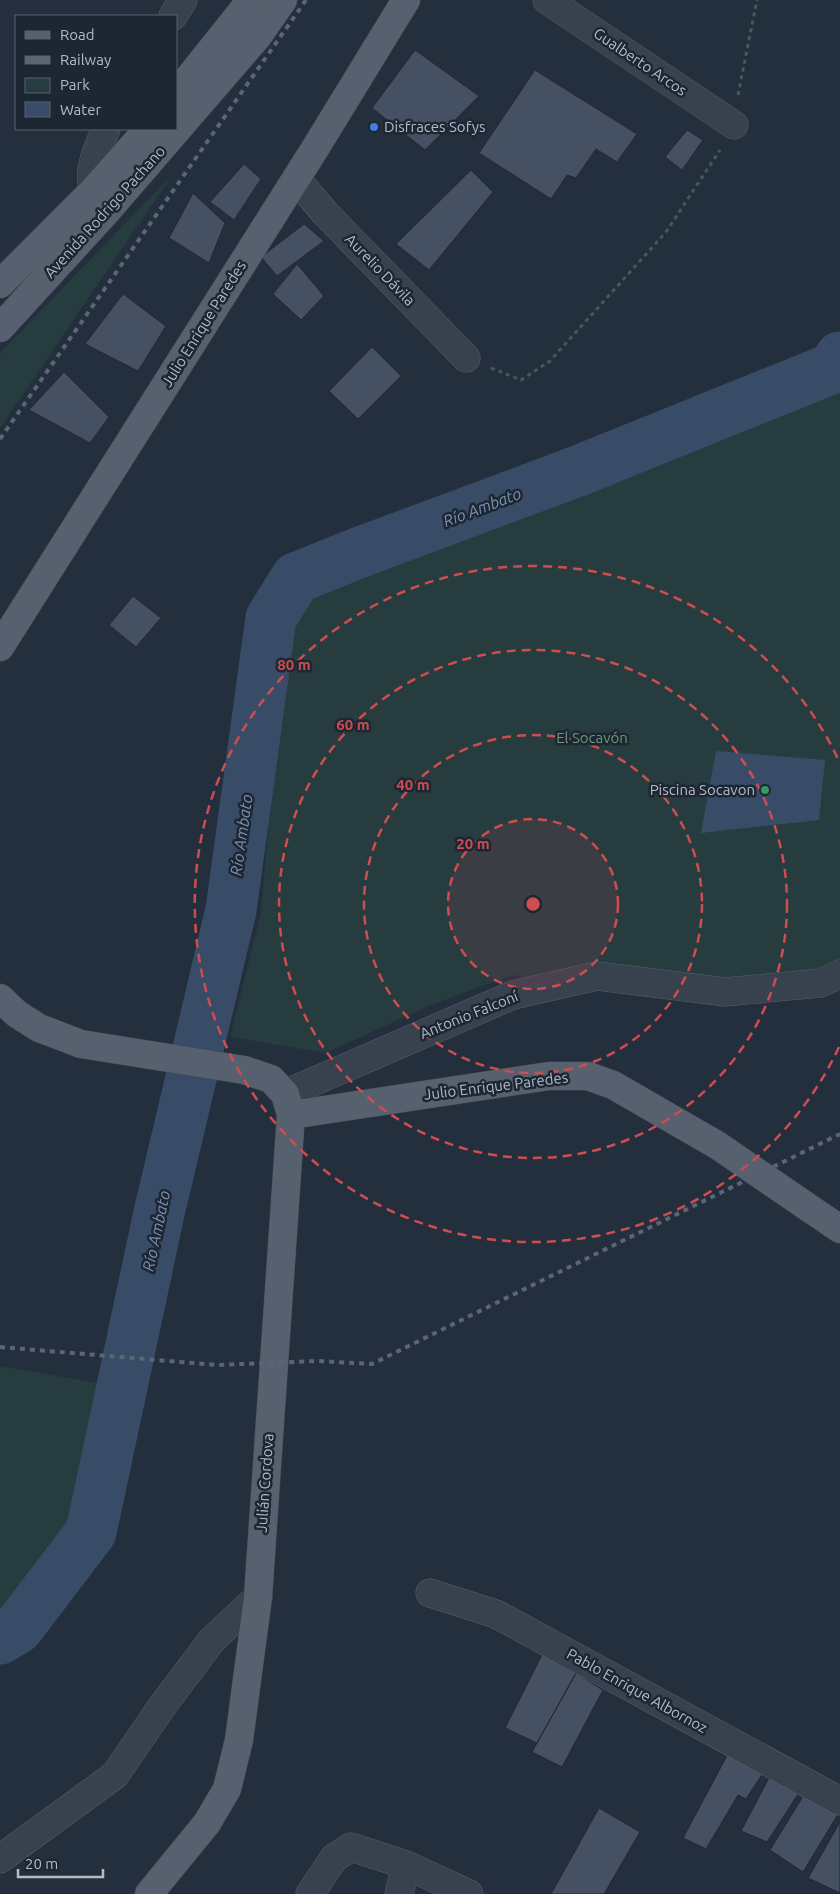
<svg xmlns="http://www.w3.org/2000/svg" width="840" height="1894" font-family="Ubuntu,sans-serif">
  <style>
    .green { fill: #263c3f }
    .water { fill: #394c67 }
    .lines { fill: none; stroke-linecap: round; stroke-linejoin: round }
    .river { stroke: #394c67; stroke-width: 51 }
    .building { fill: #455162; stroke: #1f2835 }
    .minor-casing { stroke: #565f6c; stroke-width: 29 }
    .major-casing { stroke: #414a57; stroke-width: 29 }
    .path { stroke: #44595c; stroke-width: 3; stroke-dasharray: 4 4; stroke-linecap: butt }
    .minor { stroke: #38414e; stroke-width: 28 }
    .major { stroke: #56606e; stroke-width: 28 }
    .rail { stroke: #5a6575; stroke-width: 4; stroke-dasharray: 5 5; stroke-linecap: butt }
    .major-bridge-casing { stroke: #414a57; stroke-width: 29; stroke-linecap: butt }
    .major-bridge { stroke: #56606e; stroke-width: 28 }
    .ring { fill: none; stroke: #ce4d50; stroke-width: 2.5; stroke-dasharray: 9 6 }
    .shop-dot { fill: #3f7fe0; stroke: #1d2633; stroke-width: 2 }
    .leisure-dot { fill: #2e9e5b; stroke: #1d2633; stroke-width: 2 }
    .labels { text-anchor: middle; stroke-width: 5; stroke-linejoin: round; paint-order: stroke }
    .street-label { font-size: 15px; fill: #b4bcc9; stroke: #1d2633 }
    .poi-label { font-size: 15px; fill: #b4bcc9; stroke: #1d2633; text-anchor: start }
    .park-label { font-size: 15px; fill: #6b9a76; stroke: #1d2633 }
    .water-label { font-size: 16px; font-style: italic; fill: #7c92b1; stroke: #1d2633 }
    .centre { fill: #ce4d50; stroke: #1d2633; stroke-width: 2.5 }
    .ring-label { font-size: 15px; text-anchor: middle; font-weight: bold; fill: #ce4d50; stroke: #1d2633; stroke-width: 5; stroke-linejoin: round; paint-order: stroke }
  </style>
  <rect width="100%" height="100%" fill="#242f3e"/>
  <!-- green -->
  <path class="green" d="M173 174 0 428V353Z
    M840 372V967L815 981 591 988 513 975 428 1006 326 1053 230 1037 261 913 285 626 308 590 361 560 580 479 712 427Z
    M0 1366 103 1384 71 1531 13 1606 0 1614Z"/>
  <!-- water -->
  <path class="water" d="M716 751 825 760 819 820 701 833Z"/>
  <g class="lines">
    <!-- river -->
    <path class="river" d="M0 1639 18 1628 91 1532 159 1213 231 910 271 618 296 578 358 553 578 471 833 368 840 357"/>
  </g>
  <!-- building -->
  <path class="building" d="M415 50 479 96 425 150 372 108Z
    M535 70 637 134 617 162 596 149 576 178 567 175 551 199 479 153Z
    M687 130 703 140 682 170 665 157Z
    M244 164 261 179 234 220 210 202Z
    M471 170 493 192 429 270 396 244Z
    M193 193 225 223 209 263 169 238Z
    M304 224 324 241 277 276 261 257Z
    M297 264 324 296 301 320 273 294Z
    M123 294 166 326 138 371 85 344Z
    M372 347 401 376 358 419 329 391Z
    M64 372 109 417 90 443 29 410Z
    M133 596 161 618 136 647 109 625Z
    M546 1647 579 1668 537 1743 505 1728Z
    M576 1673 603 1690 562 1767 532 1752Z
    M730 1750 765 1770 746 1799 738 1795 706 1849 683 1838Z
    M773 1770 802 1788 767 1842 741 1831Z
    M805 1793 840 1811 803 1872 770 1850Z
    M599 1808 640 1832 604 1894H551Z
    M840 1822V1893L808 1878Z"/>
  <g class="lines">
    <!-- minor casing -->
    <g class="minor-casing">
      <path id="minor" d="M547 0 734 125
        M173 16 183 0
        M296 179 325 213 466 358
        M101 204C82 179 95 155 106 129
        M285 1094 513 995 597 976 725 992 821 983 840 974
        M430 1593 496 1614 840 1801
        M0 1859 115 1775 163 1705 212 1640 258 1597
        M310 1894 334 1858 351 1847 406 1865 469 1894
        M399 1894 406 1865"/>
    </g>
    <!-- major casing -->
    <g class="major-casing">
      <path id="major" d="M176 94 251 0
        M0 284 92 192 148 129
        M0 328 106 212 258 36 283 0
        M0 647 316 147 406 0
        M0 998 17 1014 39 1028 81 1044 244 1070 271 1079 285 1094 291 1115 258 1597 239 1740 227 1789 207 1823 149 1894
        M291 1115 549 1076H588L613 1085 717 1145
        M812 1210 840 1229"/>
    </g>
    <!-- path -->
    <path class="path" d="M738 95 757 0
      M491 368 521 380 550 361 666 232 720 150"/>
    <!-- minor -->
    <use href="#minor" class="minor"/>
    <!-- major -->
    <use href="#major" class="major"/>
    <!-- rail -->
    <path class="rail" d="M0 439 306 0
      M0 1347 217 1365 318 1361 372 1364 840 1134"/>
    <!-- major-bridge casing -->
    <g class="major-bridge-casing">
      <path id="major-bridge" d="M717 1145 812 1210"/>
    </g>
    <!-- major-bridge -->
    <use href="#major-bridge" class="major-bridge"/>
  </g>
  <!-- distance rings -->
  <circle cx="533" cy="904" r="85" fill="#ce4d50" fill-opacity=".12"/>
  <g class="ring">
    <circle cx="533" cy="904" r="85"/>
    <circle cx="533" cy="904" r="169"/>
    <circle cx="533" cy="904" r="254"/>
    <path d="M839 1047A338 338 0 1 1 839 761"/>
  </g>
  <!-- markers -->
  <circle class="shop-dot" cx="374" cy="127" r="5"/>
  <circle class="leisure-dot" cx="765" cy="790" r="5"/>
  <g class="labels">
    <!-- street labels -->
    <g class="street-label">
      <text transform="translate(640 62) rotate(34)" y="5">Gualberto Arcos</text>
      <text transform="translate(105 212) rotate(-48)" y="5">Avenida Rodrigo Pachano</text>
      <text transform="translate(380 270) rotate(46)" y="5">Aurelio Dávila</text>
      <text transform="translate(204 324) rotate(-58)" y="5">Julio Enrique Paredes</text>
      <text transform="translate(469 1015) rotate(-22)" y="5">Antonio Falconí</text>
      <text transform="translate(496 1086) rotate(-7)" y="5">Julio Enrique Paredes</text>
      <text transform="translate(265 1483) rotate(-86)" y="5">Julián Cordova</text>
      <text transform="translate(637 1691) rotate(29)" y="5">Pablo Enrique Albornoz</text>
    </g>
    <!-- poi labels -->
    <g class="poi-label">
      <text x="384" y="132">Disfraces Sofys</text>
      <text x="755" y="795" text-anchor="end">Piscina Socavon</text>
    </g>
    <!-- park labels -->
    <g class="park-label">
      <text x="592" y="743">El Socavón</text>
    </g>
    <!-- water labels -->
    <g class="water-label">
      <text transform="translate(482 507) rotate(-21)" y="6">Río Ambato</text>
      <text transform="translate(241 835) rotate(-82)" y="6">Río Ambato</text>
      <text transform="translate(156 1231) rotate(-78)" y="6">Río Ambato</text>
    </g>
  </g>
  <circle cx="533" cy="904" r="8" class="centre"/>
  <g class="ring-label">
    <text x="294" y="670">80 m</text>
    <text x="353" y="730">60 m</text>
    <text x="413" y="790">40 m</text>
    <text x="473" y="849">20 m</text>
  </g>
  <!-- legend -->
  <rect x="15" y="15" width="162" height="115" fill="#1d2633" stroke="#59626f"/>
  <rect x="25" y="31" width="25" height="8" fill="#56606e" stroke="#59626f"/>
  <text x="60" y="40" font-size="15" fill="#b4bcc9">Road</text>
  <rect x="25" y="56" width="25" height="8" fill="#5a6575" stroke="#59626f"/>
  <text x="60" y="65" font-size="15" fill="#b4bcc9">Railway</text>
  <rect x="25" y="78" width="25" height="15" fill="#263c3f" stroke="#59626f"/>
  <text x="60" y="90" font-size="15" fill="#b4bcc9">Park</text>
  <rect x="25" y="102" width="25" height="15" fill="#394c67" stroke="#59626f"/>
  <text x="60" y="115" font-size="15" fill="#b4bcc9">Water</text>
  <!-- scale -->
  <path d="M18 1869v8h85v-8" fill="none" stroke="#b4bcc9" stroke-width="2.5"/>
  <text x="25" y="1869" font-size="15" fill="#b4bcc9" stroke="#1d2633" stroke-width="4" paint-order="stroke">20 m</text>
</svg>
